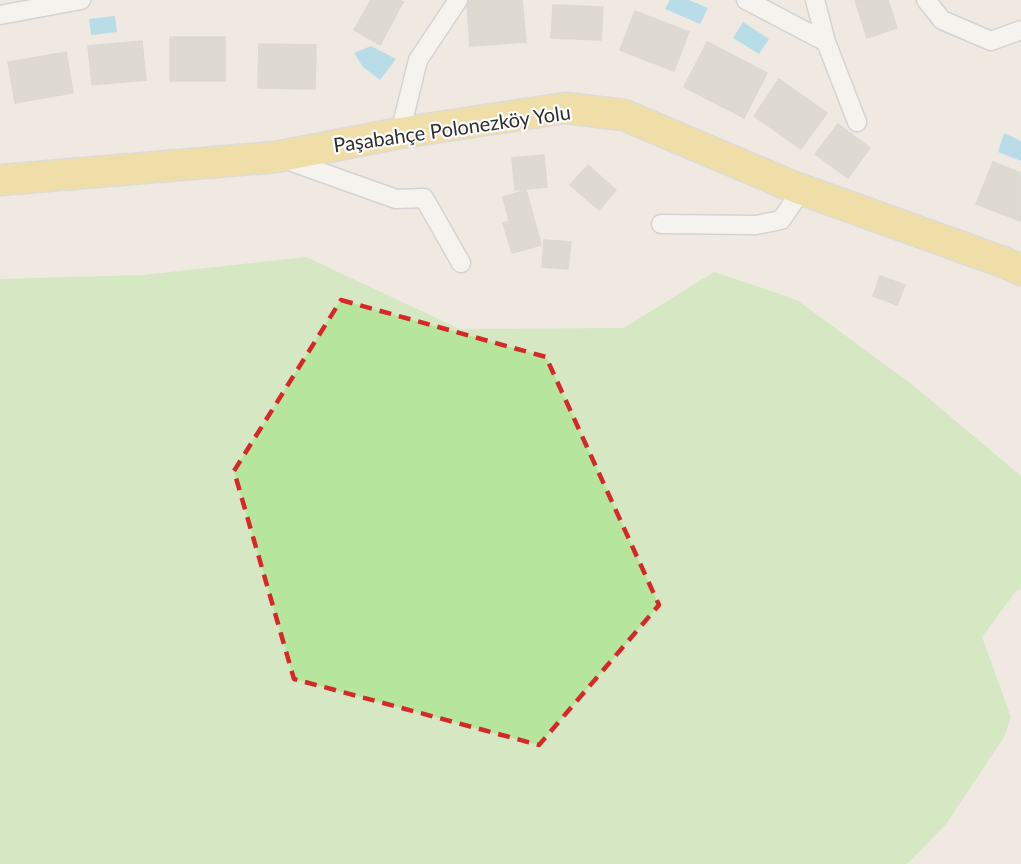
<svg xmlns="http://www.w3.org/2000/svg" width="1021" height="864" font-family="Lato,sans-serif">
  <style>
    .green { fill: #b6e59e }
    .water { fill: #75cff0 }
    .building { fill: #cbc7bf; stroke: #cbc5ba; stroke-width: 1.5 }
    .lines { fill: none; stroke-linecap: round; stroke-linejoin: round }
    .street-casing { stroke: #b4b7c1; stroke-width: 21 }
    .primary-casing { stroke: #c9c9c9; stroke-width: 33 }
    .street { stroke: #fff; stroke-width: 18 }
    .primary { stroke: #f2d163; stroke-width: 30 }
    .marked { fill: none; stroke: #d62828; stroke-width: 4.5; stroke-dasharray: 12 8; stroke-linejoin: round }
    .labels { text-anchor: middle; stroke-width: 4.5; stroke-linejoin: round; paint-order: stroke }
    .street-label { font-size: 20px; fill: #2e2e2e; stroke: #fff }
  </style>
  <rect width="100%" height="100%" fill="#efe9e1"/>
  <!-- green -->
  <path class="green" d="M306 257 460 329 624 328 714 272 797 300 914 386 1021 476V589L1016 591 982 637 1011 717 1004 737 946 824 907 864H0V279L143 275Z"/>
  <!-- water -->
  <path class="water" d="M670 0H689L708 8 700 24 665 9Z
    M115 16 117 32 91 35 89 19Z
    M743 22 769 39 759 54 733 38Z
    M371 46 396 59 380 80 363 67 354 53Z
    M1004 133 1021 141V161L998 152Z"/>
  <!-- building -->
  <path class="building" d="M371 0H399L403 2 380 45 354 30Z
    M483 0H522L526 42 470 46 467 1Z
    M855 0H888L897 28 867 38Z
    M553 5 603 7 601 40 551 38Z
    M635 11 689 32 674 71 620 50Z
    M170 37H225V81H170Z
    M142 41 146 80 92 85 88 46Z
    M707 42 767 73 744 118 684 87Z
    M259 44 316 45 315 89 258 88Z
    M66 52 73 93 15 103 8 62Z
    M779 79 827 113 801 149 754 116Z
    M838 124 870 148 848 178 815 154Z
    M544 155 547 187 515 190 512 158Z
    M993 162 1021 173V221L976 204Z
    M588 165 616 190 599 210 570 185Z
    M526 190 533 215 509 221 503 197Z
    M533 215 541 245 512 253 503 223Z
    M544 240 571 242 568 269 542 267Z
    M880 276 905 285 897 305 873 296Z"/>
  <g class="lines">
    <!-- street casing -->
    <g class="street-casing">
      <path id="street" d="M746 0 826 42
        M815 0 826 42 857 122
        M926 0 942 20 991 41 1021 30
        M0 15 81 0
        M400 133 418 60 458 0
        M284 159 396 199 424 198 461 263
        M661 224 756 225 781 220 802 190"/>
    </g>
    <!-- primary casing -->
    <g class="primary-casing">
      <path id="primary" d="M0 180 276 157 400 133 565 108 624 115 789 185 1003 262 1021 270"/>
    </g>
    <!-- street -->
    <use href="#street" class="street"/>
    <!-- primary -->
    <use href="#primary" class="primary"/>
  </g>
  <!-- marked area -->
  <path d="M0 0H1021V864H0ZM341 300 546 357 659 605 539 745 294 679 234 471Z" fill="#efe9e1" fill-opacity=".55" fill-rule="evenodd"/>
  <path class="marked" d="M341 300 546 357 659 605 539 745 294 679 234 471Z"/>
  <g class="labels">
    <!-- street labels -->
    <g class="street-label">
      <text transform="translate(452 129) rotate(-8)" y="7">Paşabahçe Polonezköy Yolu</text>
    </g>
  </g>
</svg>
